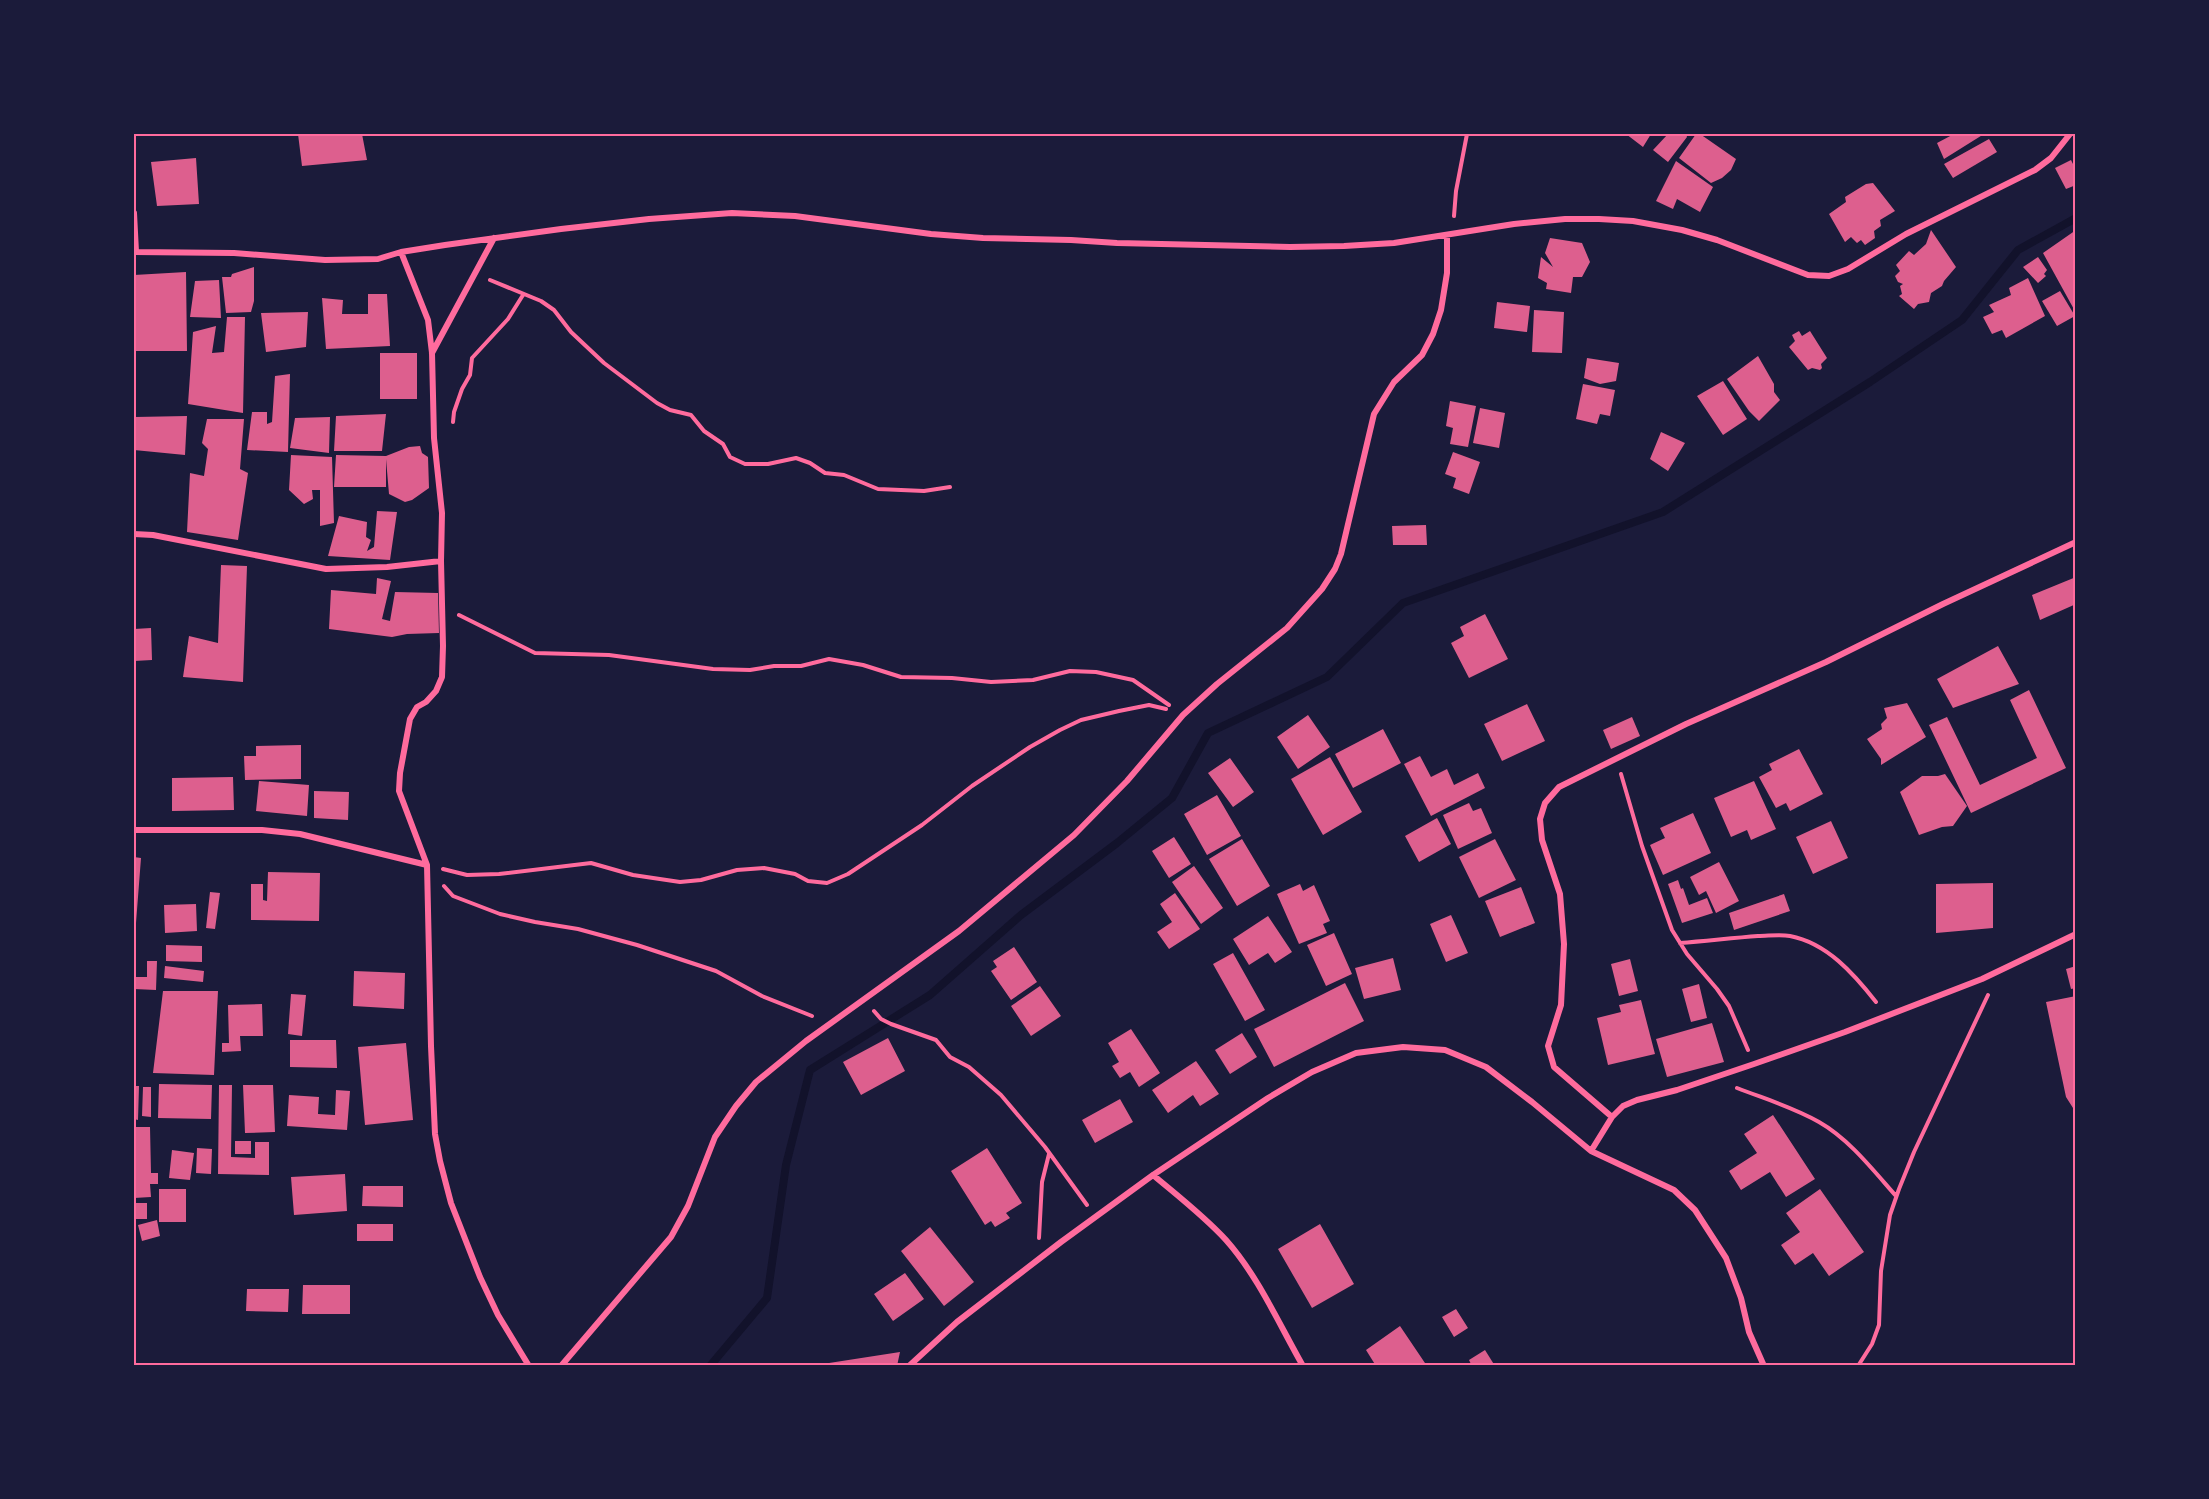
<svg xmlns="http://www.w3.org/2000/svg" width="2209" height="1499" font-family="'Libre Baskerville',serif">
  <style>
    .lines { fill: none; stroke-linecap: round; stroke-linejoin: round }
    .stream { stroke: #12122b; stroke-width: 8 }
    .building { fill: #dd5f8e }
    .path { stroke: #ff6b9d; stroke-width: 4 }
    .minor { stroke: #ff6b9d; stroke-width: 6 }
    .neatline { fill: none; stroke: #ff6b9d; stroke-width: 2 }
  </style>
  <rect width="100%" height="100%" fill="#1b1b3a"/>
  <g class="lines">
    <!-- stream -->
    <path class="stream" d="M710 1366 767 1298 786 1165 810 1070 930 995 1021 915 1117 843 1172 798 1208 733 1327 677 1403 603 1663 512 1870 382 1962 320 2018 250 2076 218"/>
  </g>
  <!-- building -->
  <path class="building" d="M298 134H362L367 160 302 166Z
    M1626 134H1651L1643 147Z
    M1668 134H1686L1687 137 1668 162 1653 150Z
    M1696 134H1700L1736 159 1731 170 1722 178 1711 183 1679 158Z
    M1954 134H1984L1944 159 1937 143Z
    M1989 139 1997 152 1953 178 1944 164Z
    M196 158 199 204 157 206 151 162Z
    M2071 160 2076 170V185L2066 189 2055 168Z
    M1676 161 1713 187 1700 212 1677 199 1673 209 1656 201Z
    M1873 183 1895 211 1880 220 1881 226 1874 231 1875 238 1865 245 1861 240 1857 243 1851 237 1845 242 1829 214 1846 202 1845 197 1866 184Z
    M1931 230 1956 267 1944 281 1942 286 1931 293 1929 302 1918 304 1914 309 1899 296 1902 294 1900 286 1903 284 1898 282 1895 276 1900 271 1896 265 1909 251 1914 255 1926 244Z
    M2076 230V313L2043 253Z
    M1550 238 1582 243 1590 262 1582 277H1573L1571 293 1546 289 1547 283 1538 278 1541 257 1553 267 1545 253Z
    M2038 257 2047 270 2044 274 2046 276 2038 283 2023 267Z
    M254 267V301L251 312 226 313 222 277H231L232 274Z
    M186 272 187 351H134V275Z
    M2028 278 2045 316 2006 338 2002 330 1992 334 1983 317 1994 312 1989 305 2011 295 2009 288Z
    M219 280 221 318 190 317 195 281Z
    M2060 291 2075 316 2057 326 2042 301Z
    M368 294H387L390 346 326 349 322 298 343 300 342 314H368Z
    M1497 302 1530 306 1527 332 1494 328Z
    M1534 310 1564 312 1562 353 1532 352Z
    M308 312 306 347 266 352 261 313Z
    M227 317H245L243 413 188 404 193 332 216 326 212 353 224 352Z
    M1799 331 1802 336 1810 331 1827 358 1821 364 1822 368 1820 370 1812 368 1808 370 1789 347 1795 341 1792 335Z
    M380 353H417V399H380Z
    M1758 356 1774 384V392L1780 400 1759 421 1749 411 1727 379Z
    M1587 358 1619 363 1616 381 1600 384 1584 378Z
    M290 374 288 452 247 450 252 412H267V424L272 422 275 376Z
    M1723 381 1747 419 1723 435 1697 396Z
    M1583 384 1615 390 1610 416 1600 414 1597 424 1576 419Z
    M1450 401 1476 406 1468 447 1450 444 1453 428 1446 426Z
    M1480 408 1505 413 1499 448 1473 443Z
    M386 414 382 451H334L336 416Z
    M187 416 185 455 134 450 135 417Z
    M330 417 329 453 290 448 295 418Z
    M207 419H244L240 469 248 473 238 540 187 532 190 473 204 476 208 449 202 443Z
    M1661 432 1685 443 1668 471 1650 459Z
    M420 446 422 453 428 457 429 488 412 500 405 502 389 494 386 459V487H334L336 455 386 456 409 447Z
    M1453 452 1480 462 1469 494 1453 488 1456 478 1445 474Z
    M291 455 332 457 334 523 320 526V490H312L313 499 304 504 289 490Z
    M377 511 397 512 390 560 328 556 339 516 367 522 366 537 371 540 367 551 374 547Z
    M1426 525 1427 545H1393L1392 526Z
    M221 565 247 566 243 682 183 677 189 636 218 643Z
    M2076 577V604L2040 620 2032 595Z
    M377 578 391 581 382 619 390 621 395 592 438 593 439 633 407 634 392 637 329 629 331 590 376 594Z
    M1485 614 1508 659 1469 678 1451 643 1464 636 1460 627Z
    M151 628 152 660 134 661V629Z
    M1998 646 2019 684 1953 708 1937 679Z
    M2029 690 2066 768 1971 813 1929 725 1947 717 1980 785 2037 758 2010 700Z
    M1907 703 1926 737 1881 765V759L1867 739 1882 729 1881 724 1887 718 1884 708Z
    M1527 704 1545 741 1502 761 1484 724Z
    M1308 715 1330 747 1298 769 1277 737Z
    M1632 717 1640 736 1611 749 1603 730Z
    M1383 729 1401 763 1353 788 1335 754Z
    M301 745V779L245 780 244 756H256V746Z
    M1799 749 1823 794 1790 811 1786 803 1776 808 1759 777 1772 770 1769 764Z
    M1420 756 1431 777 1447 769 1454 785 1478 773 1485 788 1431 816 1404 764Z
    M1330 757 1362 812 1323 835 1291 779Z
    M1230 758 1254 792 1233 807 1208 773Z
    M1945 774 1967 806 1953 826 1942 827 1919 835 1900 792 1922 776H1938Z
    M233 777 234 810 172 811V778Z
    M259 781 309 785 307 816 256 811Z
    M1754 781 1776 829 1751 840 1747 830 1731 837 1714 798Z
    M314 791 349 792 348 820 314 818Z
    M1217 795 1241 836 1207 855 1184 814Z
    M1469 803 1473 811 1481 808 1492 833 1458 849 1443 815Z
    M1693 813 1711 853 1663 875 1650 845 1665 838 1660 828Z
    M1437 818 1451 844 1419 862 1405 836Z
    M1831 821 1848 858 1813 874 1796 837Z
    M1174 837 1191 864 1169 878 1152 851Z
    M1242 839 1270 886 1237 906 1209 859Z
    M1495 839 1516 880 1479 898 1459 857Z
    M134 857 141 858 135 936H134Z
    M1719 862 1739 901 1716 913 1706 891 1699 895 1690 877Z
    M1194 866 1223 908 1201 924 1172 882Z
    M268 872 320 873 319 921 251 920V884H263V900L267 901Z
    M1678 880 1681 889 1683 888 1689 905 1707 898 1713 913 1682 923 1668 884Z
    M1993 883V928L1936 933V884Z
    M1300 884 1303 891 1314 885 1330 921 1323 924 1327 933 1299 944 1277 894Z
    M1521 887 1535 923 1500 937 1485 901Z
    M210 892 220 893 215 929 206 928Z
    M1175 893 1200 929 1169 949 1157 932 1172 922 1160 904Z
    M1784 894 1790 911 1734 930 1729 913Z
    M196 904 197 931 165 933 164 905Z
    M1451 915 1468 953 1446 962 1430 924Z
    M1268 916 1292 952 1275 963 1268 953 1249 965 1233 939Z
    M1334 933 1352 974 1326 986 1307 945Z
    M166 945 202 946V962L166 961Z
    M1014 947 1037 982 1011 1000 991 971 997 967 993 961Z
    M1233 953 1265 1010 1245 1021 1213 964Z
    M1393 958 1401 990 1364 999 1355 968Z
    M1630 959 1638 991 1619 996 1611 964Z
    M147 961H157L156 990 134 989V977H147Z
    M165 966 204 971 203 982 164 978Z
    M2076 966V988L2071 989 2066 969Z
    M354 971 405 973 404 1009 353 1006Z
    M1345 983 1364 1021 1274 1067 1254 1029Z
    M1699 984 1707 1018 1691 1022 1682 989Z
    M1040 986 1061 1016 1031 1036 1011 1006Z
    M163 991H218L214 1075 153 1073Z
    M291 994 306 995 302 1036 288 1034Z
    M2076 996V1107L2073 1108 2066 1097 2046 1002Z
    M1641 1000 1655 1054 1608 1065 1597 1018 1621 1012 1619 1005Z
    M262 1004 263 1036H240L241 1051 222 1052V1043H229L228 1005Z
    M1712 1023 1724 1062 1667 1077 1656 1039Z
    M1131 1029 1160 1073 1139 1087 1130 1072 1120 1078 1112 1066 1119 1062 1108 1043Z
    M1242 1033 1257 1057 1230 1074 1215 1050Z
    M888 1038 905 1071 861 1095 843 1062Z
    M290 1040H336L337 1068 290 1067Z
    M406 1043 413 1120 365 1125 358 1047Z
    M1196 1061 1219 1094 1200 1106 1193 1095 1168 1113 1152 1090Z
    M159 1084 212 1085 211 1119 158 1118Z
    M219 1085H232L231 1157 255 1158V1142H269V1175L218 1174Z
    M243 1085H273L275 1132 245 1133Z
    M134 1086H139L138 1120 134 1119Z
    M143 1087H151V1117L142 1116Z
    M336 1090 350 1091 347 1130 287 1126 289 1095 319 1097 318 1114 335 1115Z
    M1120 1099 1133 1122 1095 1143 1082 1120Z
    M1773 1115 1815 1179 1786 1197 1770 1172 1741 1190 1729 1171 1757 1153 1744 1134Z
    M134 1127H150L151 1173H158V1184H150L151 1197 134 1198Z
    M235 1141H251V1154H235Z
    M197 1148 212 1149 211 1174 196 1173Z
    M987 1148 1022 1203 1006 1213 1010 1218 995 1227 991 1221 985 1225 951 1171Z
    M172 1150 194 1153 190 1180 169 1178Z
    M345 1174 347 1211 294 1215 291 1177Z
    M363 1186H403V1207L362 1206Z
    M159 1189H186V1222H159Z
    M1820 1189 1864 1252 1829 1276 1813 1253 1795 1265 1781 1245 1800 1232 1786 1213Z
    M134 1203H147V1219H134Z
    M157 1220 160 1236 142 1241 138 1225Z
    M357 1224H393V1241H357Z
    M1320 1224 1354 1284 1312 1308 1278 1249Z
    M930 1227 974 1282 944 1306 901 1251Z
    M905 1273 924 1299 893 1321 874 1294Z
    M303 1285H350V1314H302Z
    M247 1289H289L288 1312 246 1311Z
    M1456 1309 1468 1328 1454 1337 1442 1317Z
    M1400 1326 1427 1366H1376L1366 1350Z
    M1485 1350 1495 1366H1472L1469 1360Z
    M900 1352 897 1366H828L829 1363Z"/>
  <g class="lines">
    <!-- path -->
    <path class="path" d="M1454 216 1456 191 1467 134
      M490 280 541 301 554 310 571 332 604 363 657 403 670 410 691 415 704 431 723 444 730 457 745 464H768L796 458 810 463 825 473 844 475 878 489 924 491 950 487
      M453 422 454 412 462 389 470 375 472 358 508 319 523 295
      M459 615 535 653 609 655 713 669 750 670 774 666H801L829 659 863 665 901 677 952 678 991 682 1033 680 1070 671 1096 672 1133 680 1169 705
      M1621 774 1642 846 1672 930 1687 954 1717 989 1729 1006 1748 1050
      M443 869 467 875 499 874 591 863 633 875 680 882 701 880 737 870 764 868 795 874 808 881 827 883 848 874 922 825 972 786 1030 747 1060 730 1081 720 1119 711 1149 705 1166 709
      M444 886 453 896 500 914 535 922 578 929 637 945 716 971 762 996 812 1016
      M1680 943C1706 941 1732 938 1758 936 1768 936 1780 934 1790 936 1827 943 1854 974 1876 1002
      M874 1011 881 1019 891 1024 936 1040 950 1057 969 1067 1001 1095 1045 1147 1087 1205
      M1737 1088C1765 1099 1793 1107 1819 1122 1849 1139 1873 1170 1896 1196
      M1039 1238 1042 1182 1049 1154
      M1858 1366 1872 1344 1879 1325 1881 1271 1890 1215 1899 1189 1914 1152 1988 995"/>
    <!-- minor -->
    <path class="minor" d="M134 213 136 252
      M134 252 234 253 325 260 378 259 401 252 445 245 561 229 649 219 732 213 795 216 931 234 983 238 1071 240 1117 243 1290 247 1344 246 1394 243 1514 224 1565 219H1599L1633 221 1682 230 1717 240 1808 275 1829 276 1848 269 1906 234 2035 170 2051 158 2070 134
      M401 252 428 320 432 353 434 438 442 513 441 561 443 646 442 677 436 691 426 702 417 707 410 719 400 773 399 791 427 865 431 1046 435 1134 440 1161 451 1203 480 1277 498 1315 529 1366
      M432 353 494 238
      M134 534 153 535 326 569 387 567 441 561
      M134 830H262L300 834 427 865
      M1612 1117 1554 1067 1548 1046 1561 1005 1564 944 1560 894 1542 840 1540 819 1545 803 1559 787 1686 724 1826 662 1943 604 2076 542
      M1591 1151 1612 1117 1623 1106 1637 1100 1677 1090 1754 1064 1845 1032 1982 979 2076 934
      M1153 1175C1178 1196 1204 1216 1226 1240 1258 1276 1279 1324 1303 1366
      M561 1366 671 1237 688 1206 715 1137 736 1106 756 1082 806 1041 959 931 1074 835 1127 781 1183 715 1217 684 1287 628 1322 589 1335 569 1341 554 1374 414 1394 382 1422 355 1433 334 1441 310 1447 273V236
      M909 1366 957 1322 1061 1242 1153 1175 1268 1098 1312 1072 1356 1053 1403 1047 1445 1050 1486 1067 1532 1102 1591 1151 1674 1190 1695 1210 1726 1258 1741 1298 1749 1332 1764 1366"/>
  </g>
  <!-- border -->
  <rect width="2209" height="1499" fill="none" stroke="#1b1b3a" stroke-width="270"/>
  <rect x="135" y="135" width="1939" height="1229" class="neatline"/>
</svg>
